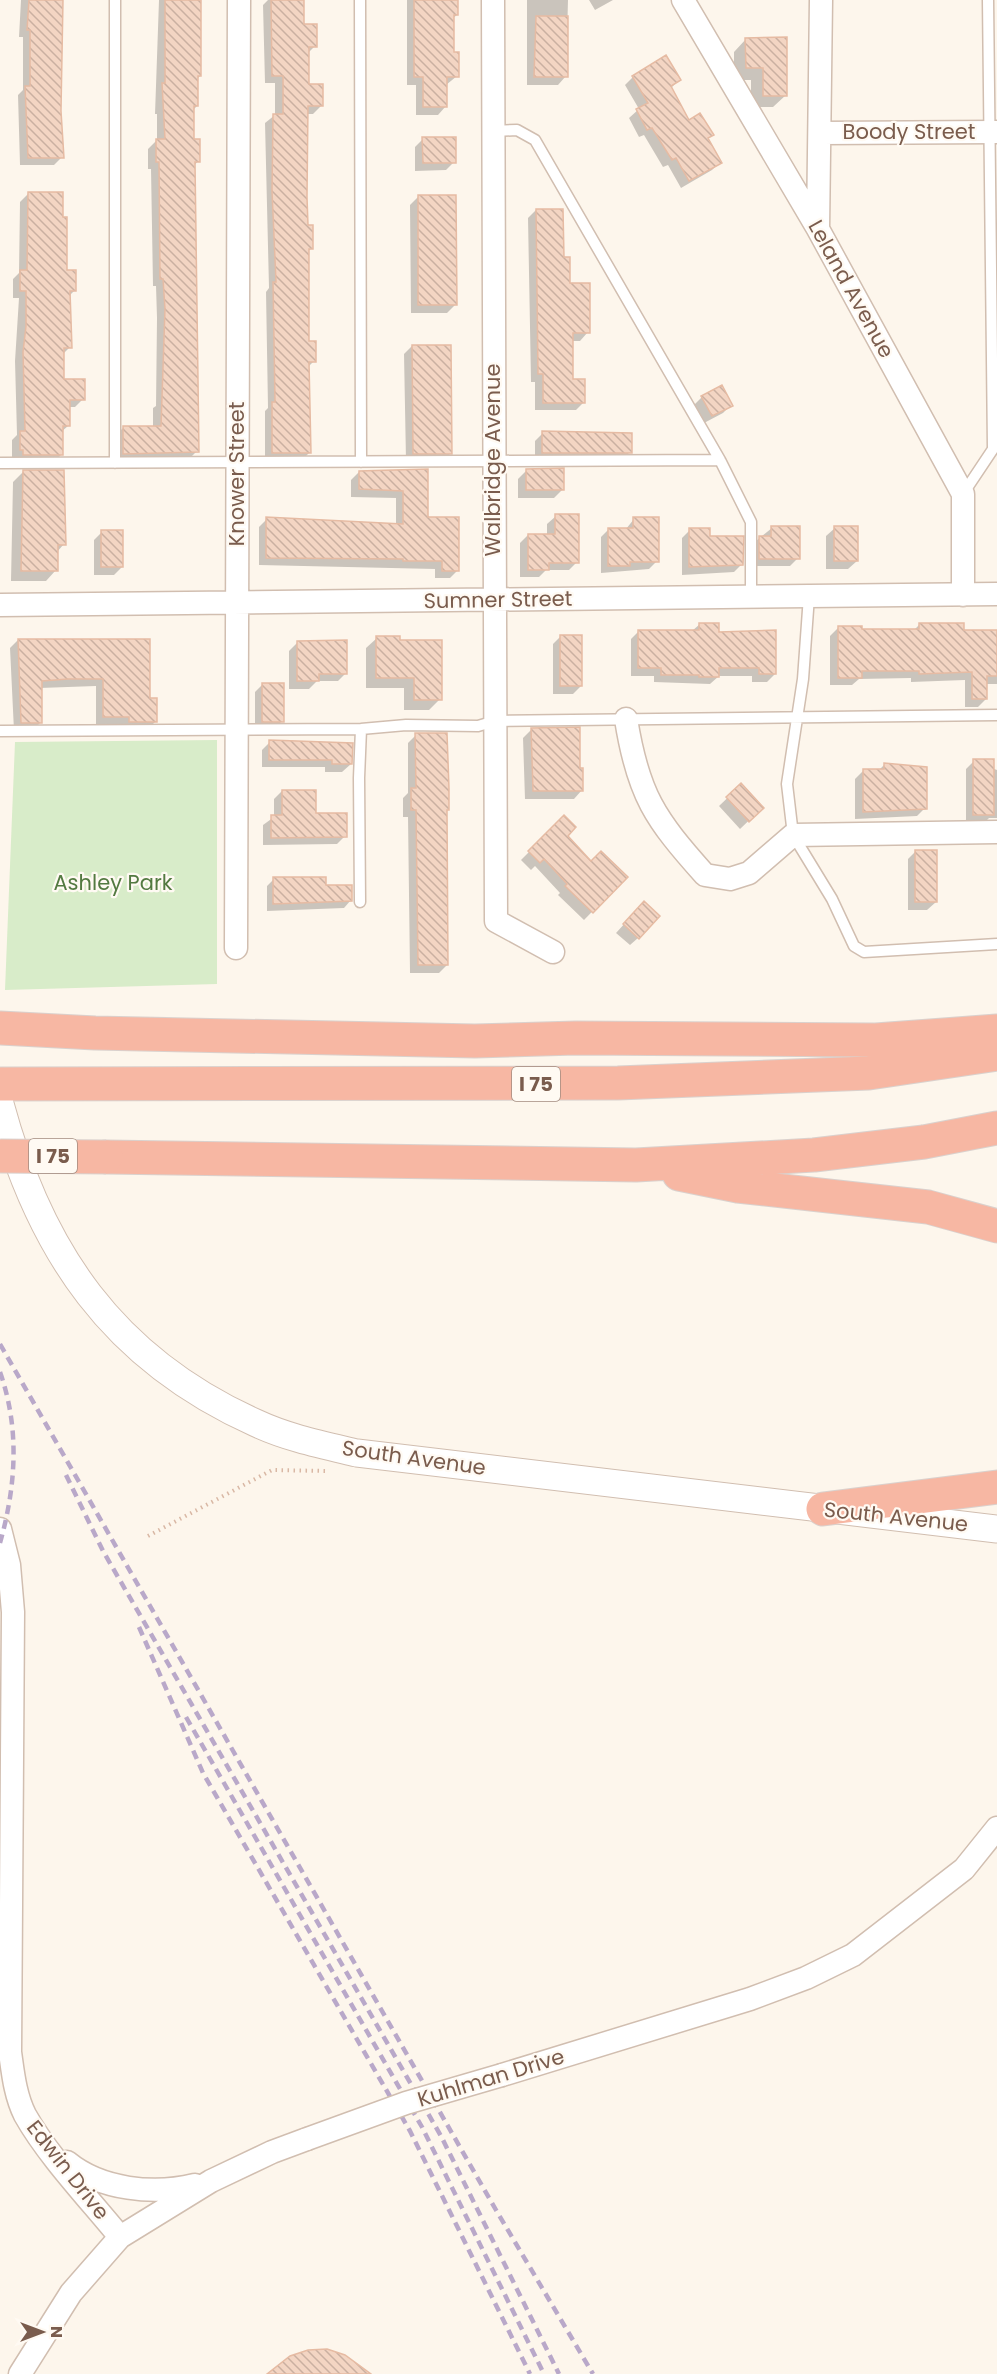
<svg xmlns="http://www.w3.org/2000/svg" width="997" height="2374" font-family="Poppins,sans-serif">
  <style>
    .park { fill: #d8ecc9 }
    .shadow { fill: #0003 }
    .building { fill: url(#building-back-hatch); stroke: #e6bba3; stroke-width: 1.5 }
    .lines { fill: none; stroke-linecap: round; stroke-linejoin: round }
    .service-casing { stroke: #d1beb0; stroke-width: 13 }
    .minor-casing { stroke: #d1beb0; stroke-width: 25 }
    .tertiary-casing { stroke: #d1beb0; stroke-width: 29 }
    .motorway-casing { stroke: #dad1cd; stroke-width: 35 }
    .path { stroke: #d9b8a5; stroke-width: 4; stroke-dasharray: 1.5 4.5; stroke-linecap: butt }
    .service { stroke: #fff; stroke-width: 10 }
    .minor { stroke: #fff; stroke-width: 22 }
    .tertiary { stroke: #fff; stroke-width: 27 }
    .motorway { stroke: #f7b7a3; stroke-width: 33 }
    .rail { stroke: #b9a8c9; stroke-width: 4.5; stroke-dasharray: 9 6; stroke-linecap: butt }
    .minor-bridge-casing { stroke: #d1beb0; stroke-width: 25; stroke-linecap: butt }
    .motorway-bridge-casing { stroke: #dad1cd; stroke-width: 35; stroke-linecap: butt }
    .minor-bridge { stroke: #fff; stroke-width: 22 }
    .motorway-bridge { stroke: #f7b7a3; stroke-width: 33 }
    .labels { text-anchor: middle; stroke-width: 4.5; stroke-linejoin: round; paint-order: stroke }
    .shield { fill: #fffaf3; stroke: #a28b7f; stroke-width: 1.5 }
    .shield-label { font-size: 20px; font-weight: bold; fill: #7a5c4d }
    .street-label { font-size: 21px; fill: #7a5c4d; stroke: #fffaf3 }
    .park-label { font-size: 21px; fill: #537a41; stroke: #fffaf3 }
  </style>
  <defs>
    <pattern id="building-back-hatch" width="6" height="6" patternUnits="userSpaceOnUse" patternTransform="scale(1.5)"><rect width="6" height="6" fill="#f3d5c3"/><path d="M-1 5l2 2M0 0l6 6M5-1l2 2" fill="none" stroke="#cab0a1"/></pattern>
  </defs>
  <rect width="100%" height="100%" fill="#fdf6ec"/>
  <!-- park -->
  <path class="park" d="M217 740V984L5 990 15 742Z"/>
  <!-- shadow -->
  <path class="shadow" d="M21 0H63L60 111 62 157 54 165H20L18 95 23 90V37H19Z
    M159 0H200V76L197 79V106L193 110V141L198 161 194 166 197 451 189 459 115 462V436L123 428H153V408L156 406 157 318 156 286H153L151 169H148V149L157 140V114H155Z
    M268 0H302V25L315 46 307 54V85L321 106 313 114H307V227L312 248 307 252V343L314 361 307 368 310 452 302 460H265V411L268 408 266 292 269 288 265 123 275 115V83H265L263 5Z
    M407 0H456L457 15 453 18V53L457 76 446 85V106L438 115H416V85H407Z
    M527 0H568L566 76 558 85H527Z
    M589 0H613L595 10Z
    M746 39 786 95 773 107H751V80H734V52Z
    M633 77 679 80 671 88 689 122 712 134 707 139 720 162 712 170 681 188 668 165 663 167 644 135 639 137 629 118 639 109 625 85Z
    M423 139 454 162 446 170 415 171V147Z
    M28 194 75 290 69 296 70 347 62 355V381L83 399 75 407H68V426L61 432V455L53 463 12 458V440L17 435 15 361 19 298H13V279L19 273 20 202Z
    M418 197 455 305 447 313H411L410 205Z
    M536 210 562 258 569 284 588 332 580 341H572V381L584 402 576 410H535V382H531L528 218Z
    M412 346 451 453 443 461H406L404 354Z
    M702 397 731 405 723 413 704 423 694 405Z
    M543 433 630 452 622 460 535 461V441Z
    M427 470V518L458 570 450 578H435V569L259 565V527L267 519 396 525V498L351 497V480L359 472Z
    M526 471 562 490 554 498H518V479Z
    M23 472 64 544 56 553V570L46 581H11L13 482Z
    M556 516 577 562 569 570H546L539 577H520V543L528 535H547V524Z
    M634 519 657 561 649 569 601 573V537L609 529H626Z
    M772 528 798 558 790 566H751V545Z
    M835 528 857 561 848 569H826V536Z
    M690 530 708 537 742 564 734 572 682 575V538Z
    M102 532 122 567 114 575H94V540Z
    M700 624 718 633 775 674 767 682H752V676H719L710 684 654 682V676H631V639L639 631H692Z
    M919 625 963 631 997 632V684H986V699L978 707H965V680L911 682V678L859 679 852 685H830V636L838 628 860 631 914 630Z
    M561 636 581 686 573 694H553V644Z
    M377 638 440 699 429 710H404V688H366V648Z
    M18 640 148 700 155 722 147 730H122V725H96V686L40 688V723L32 731H14L10 648Z
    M297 643 346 673 338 681H317L309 689H289V651Z
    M263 684 282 721 274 729H255V692Z
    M531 730 582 790 574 799H525L523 738Z
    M416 735 445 812 447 965 439 973H410L408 817H403V798L408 793V743Z
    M270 742 351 764 342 772H325V767H262V750Z
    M974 761 997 770V818H989L985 822H966V769Z
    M885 764 925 808 917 816 855 819V779L863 771H878Z
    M741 785 762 808 740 829 719 806Z
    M282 791 314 815 345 836 337 844 263 845V825L274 817V799Z
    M564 817 566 836 591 863 626 877 584 920 558 895 560 893 535 866 531 870 521 860Z
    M916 851 936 902 927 910H908V859Z
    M274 879 324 887 351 900 344 908 267 911V886Z
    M636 911 638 938 630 945 616 933Z"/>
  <!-- building -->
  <path class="building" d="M29 0H63L61 111 64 158H28L25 86H30V30H27Z
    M165 0H201V76H198V106H194V139H200V162H195L199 452 123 454V426H161L165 309 163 279H160L159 162H156V139H165L162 83H165Z
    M271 0H304V24H317V47H309V84H323V106H308L307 197 308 225H313V249H309V341H316V362H309L311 453H272V402H275L273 282H276L272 191 273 114H283V76H272Z
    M414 0H458V15H454V52H459V77H447V107H423V77H414Z
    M536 16H568V77H534Z
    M787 37V96H763V68H746L745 38Z
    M666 55 681 80 671 86 689 120 700 113 714 135 708 138 722 163 689 181 676 158 672 160 652 128 647 130 636 109 648 103 632 76Z
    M422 137H456V163H423Z
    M28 192H63V217H67V270H76V291H70L72 348H64V379H85V400H70V426H63V455H23V450H20V431H25L23 352 26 326V291H20V270H27Z
    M418 195H456L457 305H418Z
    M536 209H563L564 257H570V283H590V333H573V379H585V403H543V374H538Z
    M412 345H451L452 454H413Z
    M722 385 733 406 712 416 701 396Z
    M542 431 632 433V453H542Z
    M564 468V490H526V469Z
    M428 469V517H459V571H442V561H403V559L266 558V517L403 524V491L359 489V471Z
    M23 470H64L66 545H58V571H21Z
    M555 514H579V563H549V570H528V534H555Z
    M633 517H659V562H630V566H608V528H633Z
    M771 526H800V559H759V536H771Z
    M834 526H858V561H834Z
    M689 528H710V536H744L743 565 689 567Z
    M101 530H123V567H101Z
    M699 623H719V632L776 630V674H759V668H719V677H699V675H661V668H638V630H699Z
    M919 623H964V630H997V676H987V699H972V672L919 674V671H862V678H838V626H862V629H919Z
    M560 635H582V686H560Z
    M376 636H400V640H442V700H414V678H376Z
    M18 639H150V698H157V722H129V717H103V679H68L42 681V723H21Z
    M347 640V674H319V681H297V641Z
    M262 683H284V722H262Z
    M580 727V768H583V791H533L531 728Z
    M415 733H447L449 788V810H447L448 965H418L416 810H411V788H416Z
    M269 740 353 743 352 764H332V760H269Z
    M973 759H994V815H973Z
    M884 763 927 767V809L863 812V769H884Z
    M741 783 764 808 749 822 726 797Z
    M282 790H316V813H347V837L271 838V815H282Z
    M564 815 576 827 568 836 591 861 601 851 628 877 593 913 565 886 567 884 544 859 540 863 528 851Z
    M915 850H937V902H915Z
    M273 877H326V885H352V901L273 904Z
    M644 901 660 916 639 939 623 924Z
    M327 2349 345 2355 371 2374H267L290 2356 308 2350Z"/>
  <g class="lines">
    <!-- service casing -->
    <g class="service-casing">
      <path id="service" d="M115 0V463
        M360 0 361 462
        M493 131 517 130 535 140 720 460 751 522V597
        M0 463 720 460
        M963 494 993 449 988 0
        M809 596 803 679 787 784 793 835 832 899 854 946 864 952 997 944
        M0 731 361 729 406 725 478 726 495 721 997 715
        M360 902 359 778 361 729"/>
    </g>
    <!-- minor casing -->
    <g class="minor-casing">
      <path id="minor" d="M493 0 496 921 553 952
        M683 0 818 229 963 494V595
        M821 133 997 132
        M818 229 821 0
        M0 605 997 594
        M626 719C638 795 655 819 705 875L730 879 749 873 793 835 997 832
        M236 948 239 0
        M0 1529 9 1565 13 1612 10 2052C13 2073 15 2095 25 2115 48 2156 90 2200 120 2237
        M502 2075 750 1999 806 1978 853 1955 964 1869 997 1828
        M67 2162C101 2190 154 2195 195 2185
        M20 2374 71 2293 120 2237 211 2181 272 2152 307 2139"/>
    </g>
    <!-- tertiary casing -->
    <g class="tertiary-casing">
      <path id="tertiary" d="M0 1104C40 1252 113 1359 256 1423 288 1438 323 1445 357 1453L997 1529"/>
    </g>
    <!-- motorway casing -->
    <g class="motorway-casing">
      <path id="motorway" d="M0 1028 95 1033 475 1041 576 1038 876 1040 997 1031
        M0 1084 618 1083 869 1073 997 1054
        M106 1157 636 1165 814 1155 924 1142 997 1128
        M679 1174 738 1186 928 1207 997 1226
        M823 1509 997 1487"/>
    </g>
    <!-- path -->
    <path class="path" d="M148 1536 272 1470 326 1471"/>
    <!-- service -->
    <use href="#service" class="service"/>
    <!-- minor -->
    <use href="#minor" class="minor"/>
    <!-- tertiary -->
    <use href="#tertiary" class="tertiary"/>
    <!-- motorway -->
    <use href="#motorway" class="motorway"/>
    <!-- rail -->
    <path class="rail" d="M0 1344 496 2210 593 2374
      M0 1372C20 1429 16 1486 0 1543
      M66 1475 103 1551 441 2136 559 2374
      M139 1627 203 1773 410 2131 530 2374
      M186 1717 422 2127 544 2374"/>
    <!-- minor-bridge casing -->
    <g class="minor-bridge-casing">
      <path id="minor-bridge" d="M307 2139 406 2103 502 2075"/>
    </g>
    <!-- motorway-bridge casing -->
    <g class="motorway-bridge-casing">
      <path id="motorway-bridge" d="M0 1156 106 1157"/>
    </g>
    <!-- minor-bridge -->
    <use href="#minor-bridge" class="minor-bridge"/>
    <!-- motorway-bridge -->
    <use href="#motorway-bridge" class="motorway-bridge"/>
  </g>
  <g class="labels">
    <!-- shield labels -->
    <g class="shield">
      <rect x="512" y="1067" width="48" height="34" rx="4.5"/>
      <rect x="29" y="1139" width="48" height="34" rx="4.5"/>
    </g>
    <g class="shield-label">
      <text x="536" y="1091">I 75</text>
      <text x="53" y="1163">I 75</text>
    </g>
    <!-- street labels -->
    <g class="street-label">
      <text x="909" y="139">Boody Street</text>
      <text transform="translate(851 289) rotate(61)" y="7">Leland Avenue</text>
      <text transform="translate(493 460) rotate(-90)" y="7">Walbridge Avenue</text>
      <text transform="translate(237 474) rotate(-90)" y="7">Knower Street</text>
      <text transform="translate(498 600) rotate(-1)" y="7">Sumner Street</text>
      <text transform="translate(414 1458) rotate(8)" y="7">South Avenue</text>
      <text transform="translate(896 1517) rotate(6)" y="7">South Avenue</text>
      <text transform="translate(491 2078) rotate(-17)" y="7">Kuhlman Drive</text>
      <text transform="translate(68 2170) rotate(52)" y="7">Edwin Drive</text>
    </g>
    <!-- park labels -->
    <g class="park-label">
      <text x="113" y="890">Ashley Park</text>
    </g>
  </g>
  <!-- north arrow -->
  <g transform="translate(42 2332) rotate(90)" stroke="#fffaf3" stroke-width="4.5" paint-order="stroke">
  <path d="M0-4.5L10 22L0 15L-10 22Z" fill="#7a5c4d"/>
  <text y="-9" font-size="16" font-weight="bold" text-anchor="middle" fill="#7a5c4d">N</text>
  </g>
</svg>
